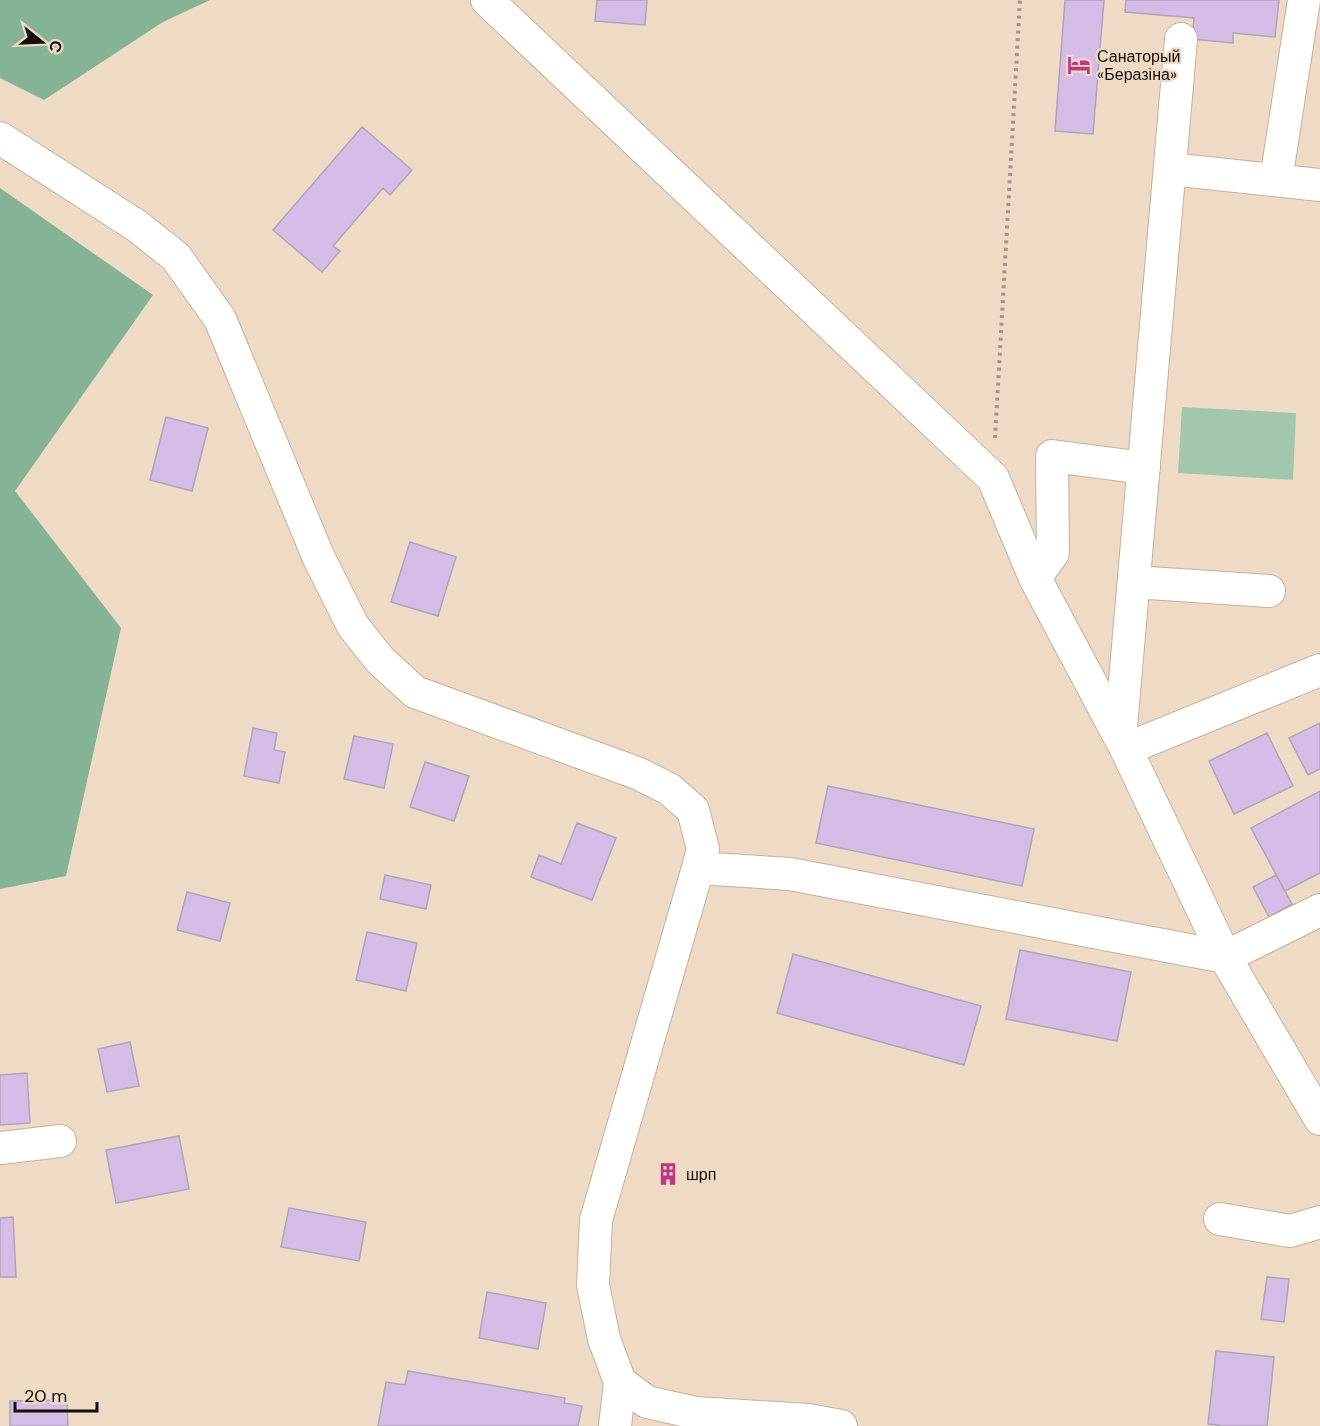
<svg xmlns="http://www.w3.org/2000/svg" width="1320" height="1426" font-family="'DM Sans',sans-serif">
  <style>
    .green { fill: #a1c7ad }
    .forest { fill: #85b494 }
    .building { fill: #d7bbe7; stroke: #b2a4bb; stroke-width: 1.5 }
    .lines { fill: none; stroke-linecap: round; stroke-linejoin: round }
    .minor-casing { stroke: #c5b19c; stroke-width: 34 }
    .path { stroke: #a59585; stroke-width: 4; stroke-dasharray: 3 4.5; stroke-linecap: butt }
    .minor { stroke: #fff; stroke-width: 32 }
    .labels { text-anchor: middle; stroke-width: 4.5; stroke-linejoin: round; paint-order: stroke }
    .poi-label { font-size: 16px; fill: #150e07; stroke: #efdac5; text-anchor: start }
  </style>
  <rect width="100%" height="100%" fill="#efdac5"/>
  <!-- green -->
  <path class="green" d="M1182 407 1296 413 1293 480 1178 473Z"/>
  <!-- forest -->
  <path class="forest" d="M0 0H210L163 22 44 100 0 78Z
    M0 188 153 295 15 491 121 628 66 876 0 889Z"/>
  <!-- building -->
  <path class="building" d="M597 0H647L645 25 595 21Z
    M1065 0H1104L1093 134 1055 131Z
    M1126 0H1279L1275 37 1233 33V43L1192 39 1194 18 1125 12Z
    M362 127 412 170 390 195 383 188 333 246 340 251 322 272 273 230Z
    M166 417 208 428 192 491 150 480Z
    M410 542 456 557 438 616 391 602Z
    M1320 723V769L1308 775 1289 738Z
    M253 728 277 733 274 750 285 752 279 783 244 776Z
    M1267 733 1293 786 1234 814 1209 761Z
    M354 736 393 744 384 788 344 779Z
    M425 762 469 776 454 821 410 807Z
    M828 786 1034 829 1022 886 816 843Z
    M1320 791V873L1285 891 1251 828Z
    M577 823 616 838 592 900 531 877 539 855 561 864Z
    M385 875 431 885 426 909 380 899Z
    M1276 875 1292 904 1269 917 1253 887Z
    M187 892 230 903 220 941 177 930Z
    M367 932 417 943 406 991 356 980Z
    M1020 950 1131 972 1117 1041 1006 1019Z
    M793 954 981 1006 964 1065 777 1013Z
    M130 1042 139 1086 107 1092 98 1049Z
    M27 1073 30 1123 0 1125V1075Z
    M179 1136 189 1189 116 1203 106 1150Z
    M665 1167 674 1169 670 1182 663 1179Z
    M289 1208 366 1222 359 1261 281 1247Z
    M13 1217 16 1277H0V1218Z
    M1267 1277 1289 1279 1284 1322 1261 1319Z
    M487 1292 546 1303 538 1349 479 1338Z
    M1216 1351 1274 1357 1267 1426H1224L1208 1424Z
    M408 1371 565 1398 564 1403 582 1406 578 1426H378L386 1382 405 1385Z
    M67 1400 68 1426H10V1401Z"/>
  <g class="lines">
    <!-- minor casing -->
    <g class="minor-casing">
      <path id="minor" d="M487 0 993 478 1035 578 1126 749 1225 957 1320 1119
        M0 138 137 226 176 257 220 319 318 556 353 626 380 660 415 692 637 773 669 789 693 810 703 849 698 868 596 1220 593 1285 604 1339 620 1382 615 1426
        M1170 169 1320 185
        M1276 180 1304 0
        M1035 578 1053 553 1052 456 1144 468
        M1134 582 1269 591
        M1120 738 1181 39
        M1126 749 1320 670
        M698 868 790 874 1225 957 1320 910
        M0 1148 60 1141
        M1220 1219 1290 1231 1320 1222
        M620 1382 647 1402 696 1413 808 1420 841 1426"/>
    </g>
    <!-- path -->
    <path class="path" d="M995 438 1020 0"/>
    <!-- minor -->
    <use href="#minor" class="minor"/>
  </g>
  <!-- icons -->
  <defs>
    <g id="hotel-bare" transform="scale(1.8)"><path d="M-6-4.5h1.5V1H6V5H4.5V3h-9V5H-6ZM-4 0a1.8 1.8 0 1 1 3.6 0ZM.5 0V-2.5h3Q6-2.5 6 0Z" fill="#ba3a85" stroke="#efdac5" stroke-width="2.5" paint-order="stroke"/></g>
    <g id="building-bare" transform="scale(1.8)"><path d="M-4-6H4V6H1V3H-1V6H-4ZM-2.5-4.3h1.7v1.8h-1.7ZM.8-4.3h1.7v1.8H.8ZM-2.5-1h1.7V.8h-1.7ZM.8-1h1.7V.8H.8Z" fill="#ba3a85" stroke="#efdac5" stroke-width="2.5" paint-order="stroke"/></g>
  </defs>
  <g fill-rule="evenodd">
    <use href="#hotel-bare" x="1079" y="65"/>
    <use href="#building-bare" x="668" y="1174"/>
  </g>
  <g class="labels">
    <!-- poi labels -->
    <g class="poi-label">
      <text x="1097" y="62">Санаторый<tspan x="1097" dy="18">«Беразіна»</tspan></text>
      <text x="686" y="1180">шрп</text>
    </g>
  </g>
  <!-- north arrow -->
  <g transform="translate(42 42) rotate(108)" stroke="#efdac5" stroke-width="4.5" paint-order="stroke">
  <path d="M0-4.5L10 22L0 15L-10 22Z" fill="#150e07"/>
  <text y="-9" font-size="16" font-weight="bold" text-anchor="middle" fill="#150e07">С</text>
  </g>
  <!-- scale -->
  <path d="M15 1402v9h82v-9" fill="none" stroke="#150e07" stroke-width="3"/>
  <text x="24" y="1402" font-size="18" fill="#150e07" stroke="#efdac5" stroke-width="4.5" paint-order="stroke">20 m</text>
</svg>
